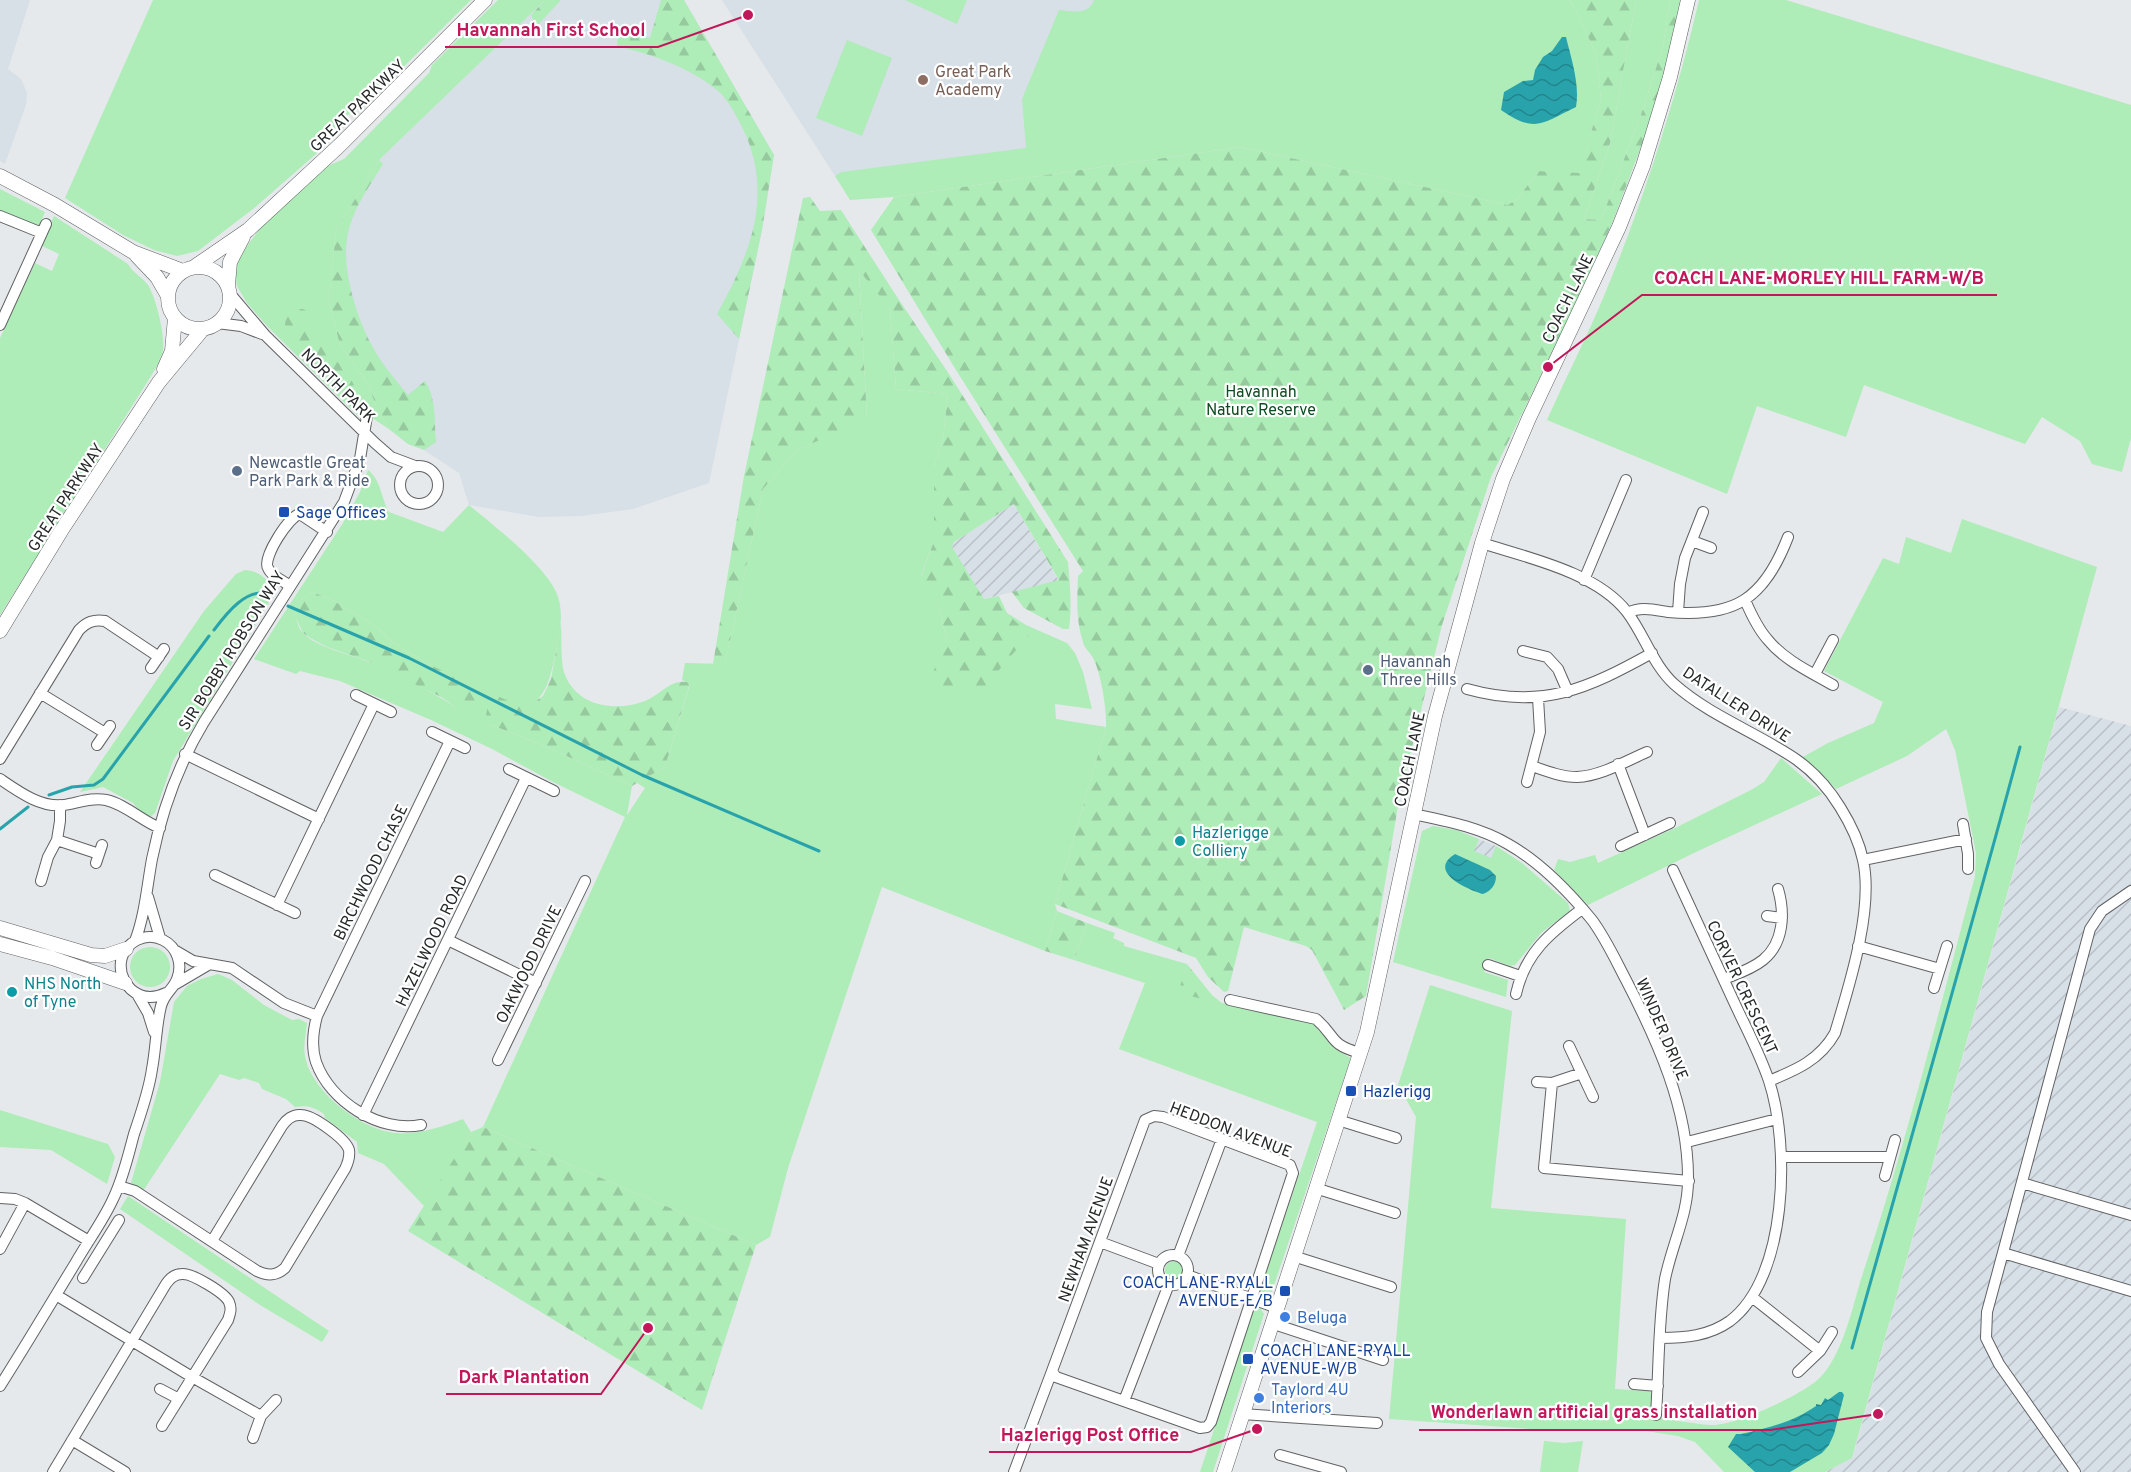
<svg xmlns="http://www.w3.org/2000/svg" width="2131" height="1472" font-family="Overpass,sans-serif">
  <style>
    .built { fill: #d7dfe7 }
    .industrial { fill: url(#industrial-furrows) }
    .green { fill: #aeecb8; fill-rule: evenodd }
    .forest { fill: url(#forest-firs) }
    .water { fill: url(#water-waves) }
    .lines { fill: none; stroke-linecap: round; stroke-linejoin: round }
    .stream { stroke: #28a3ac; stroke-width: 3 }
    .minor-casing { stroke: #606264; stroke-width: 12 }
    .tertiary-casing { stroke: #606264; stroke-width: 15 }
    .minor { stroke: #fff; stroke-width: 10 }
    .tertiary { stroke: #fff; stroke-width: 14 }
    .education-dot { fill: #8d6e63; stroke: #fff; stroke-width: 2 }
    .service-dot { fill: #5c6f8a; stroke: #fff; stroke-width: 2 }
    .transit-dot { fill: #1a4fb4; stroke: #fff; stroke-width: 2 }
    .culture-dot { fill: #0f9aa8; stroke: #fff; stroke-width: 2 }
    .shop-dot { fill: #3f7fe0; stroke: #fff; stroke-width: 2 }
    .labels { text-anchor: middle; stroke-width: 4.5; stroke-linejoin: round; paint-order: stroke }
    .education-label { font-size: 16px; fill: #785e54; stroke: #fff; text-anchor: start }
    .street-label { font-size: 16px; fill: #272829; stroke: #fff }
    .park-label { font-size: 16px; fill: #0c4c20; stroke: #fff }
    .service-label { font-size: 16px; fill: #4e5e75; stroke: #fff; text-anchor: start }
    .transit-label { font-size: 16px; fill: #164399; stroke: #fff; text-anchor: start }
    .culture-label { font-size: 16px; fill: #0d838f; stroke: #fff; text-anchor: start }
    .shop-label { font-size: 16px; fill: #366cbe; stroke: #fff; text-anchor: start }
    .leader { fill: none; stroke: #c2185b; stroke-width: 2 }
    .callout-dot { fill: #c2185b; stroke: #fff; stroke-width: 2 }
    .callout-label { font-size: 18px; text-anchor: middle; font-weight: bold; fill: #c2185b; stroke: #fff; stroke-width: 4.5; stroke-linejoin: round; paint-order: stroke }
  </style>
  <defs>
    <pattern id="industrial-furrows" width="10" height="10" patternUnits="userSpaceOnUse" patternTransform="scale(1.5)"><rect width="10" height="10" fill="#d7dfe7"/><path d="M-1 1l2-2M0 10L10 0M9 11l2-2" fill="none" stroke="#b9bfc6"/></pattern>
    <pattern id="forest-firs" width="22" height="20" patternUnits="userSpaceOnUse" patternTransform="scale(1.5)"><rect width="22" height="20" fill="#aeecb8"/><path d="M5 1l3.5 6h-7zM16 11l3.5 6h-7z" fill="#96ca9e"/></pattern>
    <pattern id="water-waves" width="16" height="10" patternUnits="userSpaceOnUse" patternTransform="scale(1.5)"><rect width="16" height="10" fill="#28a3ac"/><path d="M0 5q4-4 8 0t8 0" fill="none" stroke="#22858c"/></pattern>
  </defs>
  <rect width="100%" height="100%" fill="#e6e9eb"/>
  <!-- built -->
  <path class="built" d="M0 0H30L8 69 21 79 27 93 26 105 5 164 0 161Z
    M545 0H684L774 155 762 230 709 483 633 509 581 516 539 517 469 505 459 473 424 450 408 444 389 429 329 302 336 230 379 160Z
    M722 0H1141L1046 146 841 172 835 176Z"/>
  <!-- industrial -->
  <path class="industrial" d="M1014 504 1059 581 984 599 952 547 954 542Z
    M2059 707 2131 726V1472H1825L1852 1458 1855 1449Z
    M1479 839 1496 846 1491 859 1473 851Z"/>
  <!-- green -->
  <path class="green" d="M153 0H471L362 108 347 115 323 141 316 154 253 209 198 251 177 256 154 250 123 235 65 198Z
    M498 0H545L379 160 336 230 329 302 340 345 368 384 376 406 389 429 366 414 361 419 268 327 247 303 237 286 235 273 239 256 263 225 323 168 344 159 429 73 432 65Z
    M905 0H967L957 24Z
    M1094 0H1569L1576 10 1596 54 1601 99 1579 174 1538 171 1518 198 1508 205 1240 147 894 197 850 200 835 176 841 172 1026 148 1022 99 1059 10C1073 11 1088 16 1094 0Z
    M1636 0H1670L1663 46 1643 109 1601 220 1584 219 1610 143Z
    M1699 0H1786L2131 105V438L2122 472 2092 464 2080 441 2042 417 2025 444 1864 385 1846 437 1757 406 1727 494 1547 420C1566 377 1588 335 1606 291 1645 197 1676 99 1699 0Z
    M847 40 892 58 862 136 816 118Z
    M0 189 45 212 39 226 0 210Z
    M54 216 128 264C133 273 142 277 148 285 156 298 165 334 163 350 161 362 152 374 146 384L0 615V338L35 263 52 271 59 254 40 245Z
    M859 269 890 309 896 389 948 394 943 439 934 467V541L921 576 940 611 947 642 1007 613 1026 625 1067 643 1075 653 1083 672 1092 709 1055 704 1056 719 1106 727 1055 904 1057 911 1045 951 882 887 788 1168 770 1237 756 1245 483 1127 625 817 553 782 492 749 431 720 340 681 300 671 296 674 254 659 343 523 360 492 368 470C381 480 381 498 389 512L443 532 469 505C493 525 552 570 559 600 563 617 560 633 556 650 546 705 538 703 489 724L547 747 632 786 627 815 645 788 637 783 665 767 690 684 682 680 685 663 725 664 763 489 797 450 867 418ZM313 592 334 601 377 627 393 643 430 665 457 708C429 690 397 673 366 661 349 654 316 647 303 633 296 625 295 613 296 603Z
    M1962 519 2097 567 1852 1458 1825 1472H1724L1695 1442 1678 1436 1646 1431 1617 1429 1560 1431 1389 1419 1416 1117 1398 1085 1430 985 1512 1011 1491 1208 1626 1219 1615 1389 1649 1391 1652 1394V1417C1672 1419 1691 1424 1711 1425 1735 1426 1796 1397 1815 1382 1841 1362 1852 1309 1861 1279 1905 1147 1939 1011 1975 876L1976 853 1972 833 1955 750 1946 729 1907 756 1836 789 1818 770 1801 758 1828 743 1874 723 1883 702 1824 671 1883 558 1899 564 1906 537 1951 553Z
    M245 570C258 570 272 581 274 594L173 761 155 813 150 817 141 813 133 803 103 787 80 792 204 611 236 574Z
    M1781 758 1822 794 1698 851 1588 905 1554 870 1558 859 1570 862 1595 855 1598 863 1673 829 1751 790 1764 782Z
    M1433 826 1456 830 1479 839 1474 851 1491 858 1496 846 1522 863 1568 903 1570 911 1541 933 1515 965 1510 966 1489 958 1484 972 1508 980 1506 997 1393 962 1422 831Z
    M1087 923 1115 933 1113 938 1124 943V946L1187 964 1179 993 1317 1025C1331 1039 1332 1048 1351 1058L1271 1294 1264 1296 1260 1291 1317 1122 1119 1049 1145 983 1074 960Z
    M130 967a20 20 0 1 1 40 0a20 20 0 1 1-40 0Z
    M218 974 232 980 264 1005 292 1020 299 1019 307 1023C306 1034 303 1046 305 1056 311 1091 360 1129 395 1133 418 1135 441 1127 463 1119L471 1132 425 1207 384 1164 358 1153 357 1142 325 1118 324 1114C314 1107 307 1105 295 1107L286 1099 262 1089 259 1083 244 1078 239 1080 220 1074 143 1191 131 1183 160 1082 174 1002 187 986 201 979Z
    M0 1110 108 1144 115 1157 107 1184 51 1150 0 1147Z
    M128 1196 329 1331 322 1342 260 1305 120 1209Z
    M1165 1270a9 9 0 1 1 18 0a9 9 0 1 1-18 0Z
    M1260 1308 1264 1314 1213 1472H1200L1253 1311Z
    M1544 1441 1565 1443 1583 1441 1578 1472H1540Z"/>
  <!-- forest -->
  <path class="forest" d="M545 0H561L536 27 531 15Z
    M661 0H684L774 155 762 230 739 339 717 314C751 253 776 191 740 123 734 112 727 98 717 90 687 66 653 55 617 46L618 32 650 38Z
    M1569 0H1636L1610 143 1584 219 1601 220 1643 109 1663 46 1670 0H1683L1672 47 1650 123 1613 221 1582 291 1491 477 1442 625 1399 800 1366 996 1344 1010 1312 950 1306 946 1244 927 1228 991 1224 992 1208 977 1196 958 1055 904 1106 727C1107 710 1101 673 1093 658 1090 652 1084 648 1083 642 1076 621 1077 598 1078 576L1083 571 956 370 871 230 894 197 1240 147 1508 205 1518 198 1538 171 1579 173 1601 99 1596 54 1576 10Z
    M379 160 383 164C369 187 351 211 347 239 342 269 356 315 370 342 379 361 395 379 408 395L425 381C437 401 434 420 436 442L424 450 408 444 389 429 376 406 368 384 340 345 329 302 336 230Z
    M810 197 820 211 841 210 899 300 949 374 1068 562C1070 584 1072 606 1069 629H1063L1024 608 1012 592 1059 580 1014 504 954 542 952 547 984 599 999 596 1007 613 1029 635 981 691 927 685 947 642 940 611 921 577 934 541V467L943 439 948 394 896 389 890 309 859 270 867 419 797 450 763 489 725 664H713L744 476 803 198Z
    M303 309 309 312 322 346 348 372 355 388 351 397C335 393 329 375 319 364 308 353 277 336 287 317 290 310 296 309 303 309Z
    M313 592 334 601 377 627 393 643 430 665 478 687V700L472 708H457L441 697 367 661 327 647 310 638 303 633 295 616 296 603Z
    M561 623C562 637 560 663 565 675 578 707 616 712 645 701 662 694 672 677 690 683L665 767 632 786 547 747 489 724C482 713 490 704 495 695L525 708 543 696 551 679Z
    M1057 911 1087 923 1074 960 1045 951Z
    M1187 964 1212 995 1223 1004 1178 993Z
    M483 1127 756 1245 702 1410 408 1231 471 1132Z"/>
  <!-- water -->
  <path class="water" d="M1562 37H1566C1571 58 1580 84 1576 107 1542 123 1536 134 1501 110L1504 92 1523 81 1533 80 1535 70 1543 57 1552 51Z
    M1455 854 1490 870 1496 876C1496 885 1491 891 1483 894 1469 890 1426 872 1455 854Z
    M1839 1392H1842L1844 1395 1834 1434 1829 1445 1822 1453 1790 1472H1755L1728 1447 1736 1434H1741C1768 1428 1793 1422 1816 1406V1404L1821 1405 1825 1398 1828 1400Z"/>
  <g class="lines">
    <!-- stream -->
    <path class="stream" d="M288 606 409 658 642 775 819 851
      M214 630C226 614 248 585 271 595
      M49 795 72 787 94 785 103 779 209 636
      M0 829 28 807
      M1852 1348C1908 1148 1966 948 2020 747"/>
    <!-- minor casing -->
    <g class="minor-casing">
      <path id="minor" d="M0 216 42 233
        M231 295 265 335 375 443 391 457 415 466
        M217 323 241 326 262 334
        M0 325 46 224
        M400 485a19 19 0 1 1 38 0a19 19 0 1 1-38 0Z
        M1692 541 1711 548
        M1482 543C1528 558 1596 572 1627 612 1644 634 1653 665 1674 684 1710 716 1758 733 1797 760 1815 773 1829 789 1840 807 1850 823 1859 841 1863 860 1874 909 1849 986 1835 1033 1820 1060 1796 1070 1769 1081
        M1584 580 1626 480
        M290 586C284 581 271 576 268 568 262 558 289 516 300 514L327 532
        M1745 600C1751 614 1758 629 1768 640 1784 660 1812 673 1833 685
        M1678 612 1680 584 1685 558 1703 512
        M1628 613C1640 606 1655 610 1668 612 1735 618 1764 599 1788 537
        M1523 651 1547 657 1558 669 1568 692
        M151 668 164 649
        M1815 674 1833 640
        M1467 689C1542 710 1587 689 1652 653
        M40 693 105 733
        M356 695 391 712
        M432 732 465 748
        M97 745 110 726
        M185 754 319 819
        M0 759 79 630C87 622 94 619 105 621L159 657
        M1618 764 1645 835
        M1532 766C1546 771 1561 777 1577 777 1601 776 1626 761 1647 752
        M509 769 554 791
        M0 779C19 792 41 808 64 805 78 803 91 797 106 800 125 804 142 821 160 828
        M1527 782 1540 732 1538 698
        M1413 814C1446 821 1479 827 1508 844 1540 862 1569 892 1592 920 1606 939 1615 959 1626 980 1657 1040 1688 1107 1688 1177 1689 1213 1672 1244 1665 1279 1658 1323 1659 1370 1656 1415
        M1963 824 1968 854V869
        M57 840 99 854
        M1621 846 1670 823
        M1863 860 1966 839
        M96 863 102 845
        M215 875 295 913
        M41 881 48 857 57 840 60 821V805
        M148 897 160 938
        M277 905 374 704
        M1767 916 1782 918
        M448 940 536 983
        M135 941C145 915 147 886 152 859 162 810 178 765 204 722L344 502 360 459 367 416
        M1858 946 1940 969
        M176 951 193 961 232 968 284 1003 317 1016
        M1488 965 1520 976
        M1724 979C1737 974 1752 969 1763 960 1784 943 1785 913 1778 889
        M174 985 208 965
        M1934 988 1947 946
        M137 994 148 1013 154 1032
        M1516 994C1525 953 1550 933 1582 909
        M1230 1000 1316 1019C1337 1037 1328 1044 1360 1053
        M1569 1046 1593 1097
        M498 1060 585 881
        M1537 1082 1552 1083 1582 1073
        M1552 1083 1544 1168 1689 1181
        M363 1115 526 778
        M1154 1116 1163 1117 1290 1165 1293 1173 1211 1422 1207 1427 1200 1428 1056 1377 1052 1371 1145 1120Z
        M1338 1120 1396 1138
        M421 1125C380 1133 330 1102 316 1062 311 1047 313 1031 317 1016L450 741
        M1687 1142 1777 1119
        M1781 1157H1890
        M1885 1176 1895 1140
        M2022 1183 2131 1215
        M119 1186 135 1191 257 1271C268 1276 276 1276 285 1268L345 1169C348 1163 350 1157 349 1150 346 1139 313 1115 301 1115 293 1114 286 1120 282 1126L212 1241
        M1315 1188 1395 1213
        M0 1198 15 1199 25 1203 89 1241
        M1100 1242 1159 1264
        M0 1249 25 1203
        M2003 1253 2131 1291
        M1158 1270a15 15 0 1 1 30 0a15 15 0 1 1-30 0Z
        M1178 1256 1222 1139
        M1293 1256 1391 1287
        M1187 1275 1277 1308
        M83 1278 119 1220
        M56 1295 192 1377 261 1416
        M1752 1297 1820 1351
        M1271 1323 1383 1360
        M1660 1338C1685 1338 1709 1336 1730 1321 1788 1277 1790 1145 1769 1081 1760 1054 1746 1028 1734 1002 1714 958 1693 914 1673 870
        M1798 1372 1820 1351 1832 1332
        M1634 1384 1658 1386
        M0 1386C26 1345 51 1303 76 1262 88 1241 103 1221 113 1199 123 1179 128 1156 134 1134 141 1113 149 1091 152 1069 156 1048 156 1026 161 1006 165 992 173 990 177 979 183 964 177 947 163 940 155 936 145 936 137 940 103 957 127 1012 166 993
        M160 1389 179 1399
        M1124 1401 1169 1284
        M1242 1414 1377 1423
        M253 1438 261 1416 276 1400
        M72 1440 125 1472
        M1280 1455 1341 1472
        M53 1472 166 1284C170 1278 175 1274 182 1274 192 1273 225 1293 229 1302 232 1309 230 1314 228 1320L162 1426
        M1014 1472 1052 1371
        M2075 1472 1999 1364 1986 1338 1987 1312 2090 929 2102 911 2131 891"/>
    </g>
    <!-- tertiary casing -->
    <g class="tertiary-casing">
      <path id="tertiary" d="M0 176 55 205 133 252 183 271
        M137 256 157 277 168 296
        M168 298a31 31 0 1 1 62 0a31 31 0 1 1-62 0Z
        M194 267 248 230 340 145 485 0
        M228 285 230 262 243 237
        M164 369 172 351 175 318
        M0 631 61 531 159 382 203 329
        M0 928 91 955 105 956 126 949
        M0 944 52 958 125 983
        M1224 1472 1367 1032 1435 716 1482 543 1503 479 1529 418 1619 227 1643 166 1670 77 1688 0"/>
    </g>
    <!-- minor -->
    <use href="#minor" class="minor"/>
    <!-- tertiary -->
    <use href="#tertiary" class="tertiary"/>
  </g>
  <!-- markers -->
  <circle class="education-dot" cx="923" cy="80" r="6"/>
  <g class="service-dot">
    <circle cx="237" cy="471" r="6"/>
    <circle cx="1368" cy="670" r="6"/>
  </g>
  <g class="transit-dot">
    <rect x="278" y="506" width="12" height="12" rx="3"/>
    <rect x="1345" y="1085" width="12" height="12" rx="3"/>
    <rect x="1279" y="1285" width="12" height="12" rx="3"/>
    <rect x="1242" y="1353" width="12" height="12" rx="3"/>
  </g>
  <g class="culture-dot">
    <circle cx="1180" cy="841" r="6"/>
    <circle cx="12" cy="992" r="6"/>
  </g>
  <g class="shop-dot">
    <circle cx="1285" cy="1317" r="6"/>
    <circle cx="1259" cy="1398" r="6"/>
  </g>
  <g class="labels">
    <!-- education labels -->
    <g class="education-label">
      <text x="935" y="77">Great Park<tspan x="935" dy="18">Academy</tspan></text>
    </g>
    <!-- street labels -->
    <g class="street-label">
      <text transform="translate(357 105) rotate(-44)" y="6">GREAT PARKWAY</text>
      <text transform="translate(1567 298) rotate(-64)" y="6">COACH LANE</text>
      <text transform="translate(339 385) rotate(45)" y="6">NORTH PARK</text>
      <text transform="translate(65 497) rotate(-57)" y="6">GREAT PARKWAY</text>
      <text transform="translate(231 650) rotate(-58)" y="6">SIR BOBBY ROBSON WAY</text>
      <text transform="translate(1737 704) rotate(33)" y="6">DATALLER DRIVE</text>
      <text transform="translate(1409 759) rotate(-78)" y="6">COACH LANE</text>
      <text transform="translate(370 872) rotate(-64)" y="6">BIRCHWOOD CHASE</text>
      <text transform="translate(431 940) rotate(-64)" y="6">HAZELWOOD ROAD</text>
      <text transform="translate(528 964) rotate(-64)" y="6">OAKWOOD DRIVE</text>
      <text transform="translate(1743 987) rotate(65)" y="6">CORVER CRESCENT</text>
      <text transform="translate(1663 1029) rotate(67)" y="6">WINDER DRIVE</text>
      <text transform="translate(1231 1129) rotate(21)" y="6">HEDDON AVENUE</text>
      <text transform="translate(1085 1239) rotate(-70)" y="6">NEWHAM AVENUE</text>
    </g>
    <!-- park labels -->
    <g class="park-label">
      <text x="1261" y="397">Havannah<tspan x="1261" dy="18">Nature Reserve</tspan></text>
    </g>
    <!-- service labels -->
    <g class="service-label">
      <text x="249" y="468">Newcastle Great<tspan x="249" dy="18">Park Park &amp; Ride</tspan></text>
      <text x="1380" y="667">Havannah<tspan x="1380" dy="18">Three Hills</tspan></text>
    </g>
    <!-- transit labels -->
    <g class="transit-label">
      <text x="296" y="518">Sage Offices</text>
      <text x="1363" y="1097">Hazlerigg</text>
      <text x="1273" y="1288" text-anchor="end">COACH LANE-RYALL<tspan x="1273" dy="18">AVENUE-E/B</tspan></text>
      <text x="1260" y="1356">COACH LANE-RYALL<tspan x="1260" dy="18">AVENUE-W/B</tspan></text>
    </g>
    <!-- culture labels -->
    <g class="culture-label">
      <text x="1192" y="838">Hazlerigge<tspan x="1192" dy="18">Colliery</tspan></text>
      <text x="24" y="989">NHS North<tspan x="24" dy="18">of Tyne</tspan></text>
    </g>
    <!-- shop labels -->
    <g class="shop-label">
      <text x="1297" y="1323">Beluga</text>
      <text x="1271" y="1395">Taylord 4U<tspan x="1271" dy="18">Interiors</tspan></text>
    </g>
  </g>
  <!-- callouts -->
  <path class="leader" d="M748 15L658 47H445M1548 367L1642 295H1997M648 1328L601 1394H446M1878 1414L1770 1430H1419M1257 1429L1191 1452H989"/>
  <g class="callout-dot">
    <circle cx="748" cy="15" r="6"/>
    <circle cx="1548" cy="367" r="6"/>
    <circle cx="648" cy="1328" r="6"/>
    <circle cx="1878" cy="1414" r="6"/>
    <circle cx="1257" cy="1429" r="6"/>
  </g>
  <g class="callout-label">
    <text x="551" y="36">Havannah First School</text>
    <text x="1819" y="284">COACH LANE-MORLEY HILL FARM-W/B</text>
    <text x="524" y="1383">Dark Plantation</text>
    <text x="1594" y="1418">Wonderlawn artificial grass installation</text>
    <text x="1090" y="1441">Hazlerigg Post Office</text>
  </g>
</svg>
